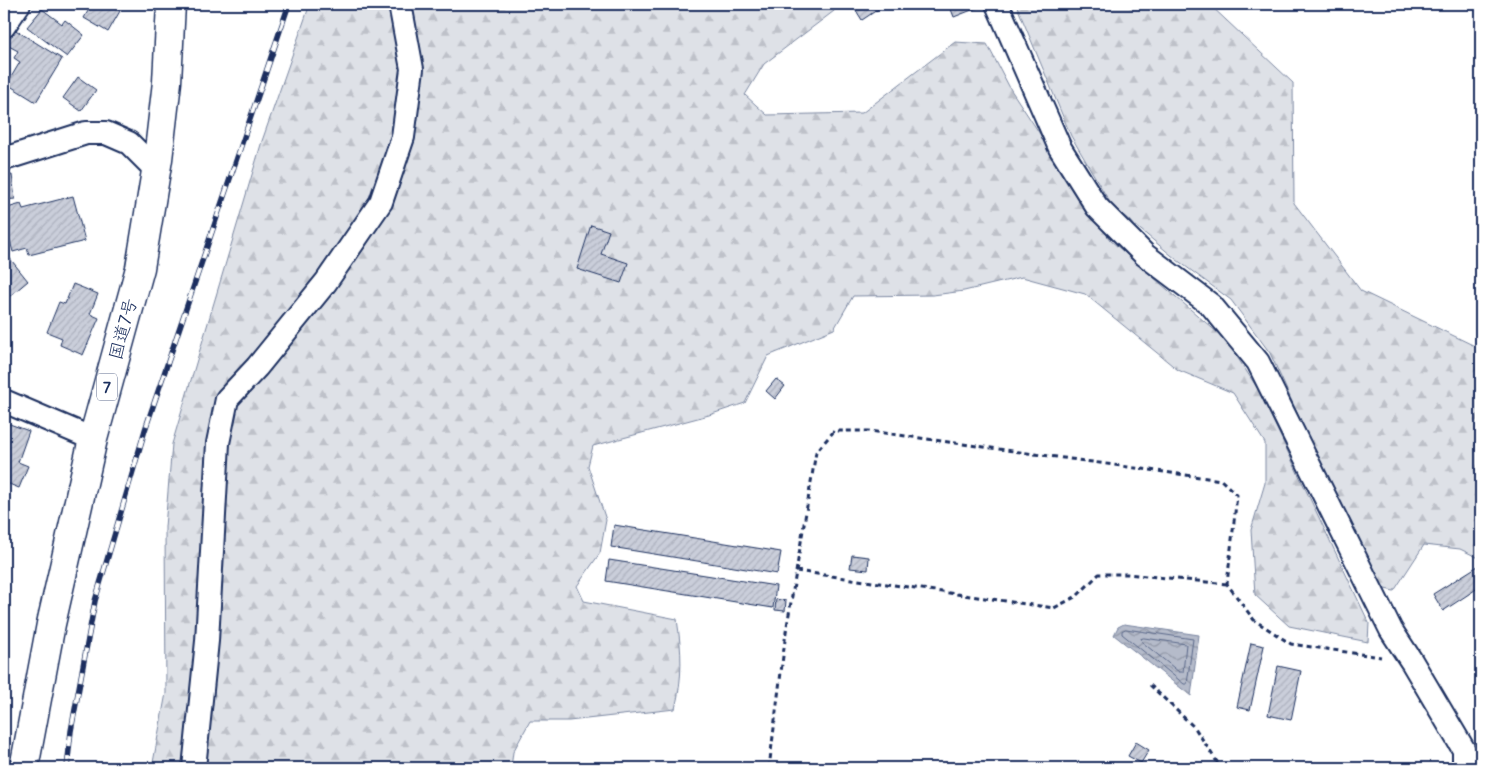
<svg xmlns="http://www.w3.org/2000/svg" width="1485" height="772" font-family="Delius,'Klee One',sans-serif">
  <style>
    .forest { fill: url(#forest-firs); stroke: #7c88a2 }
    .water { fill: url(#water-waves); stroke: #77839f }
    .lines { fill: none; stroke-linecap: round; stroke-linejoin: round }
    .shore { stroke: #596789; stroke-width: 1 }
    .building { fill: url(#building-hatch); stroke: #1b2f5e }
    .street-casing { stroke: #1b2f5e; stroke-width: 26 }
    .highway-casing { stroke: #1b2f5e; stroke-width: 31 }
    .path { stroke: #1b2f5e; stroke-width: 3; stroke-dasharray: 5 4; stroke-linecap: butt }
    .street { stroke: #fff; stroke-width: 22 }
    .highway { stroke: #fff; stroke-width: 28 }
    .rail-casing { stroke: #1b2f5e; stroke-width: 5.5 }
    .rail { stroke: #fff; stroke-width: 4; stroke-dasharray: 11; stroke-linecap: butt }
    .labels { text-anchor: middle; stroke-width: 4.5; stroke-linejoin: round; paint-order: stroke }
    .shield { fill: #fff; stroke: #5f6d8e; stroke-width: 1 }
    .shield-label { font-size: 16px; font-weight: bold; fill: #1b2f5e }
    .street-label { font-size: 18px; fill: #1b2f5e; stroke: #fff }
  </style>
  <defs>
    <pattern id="forest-firs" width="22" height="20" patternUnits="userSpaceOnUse" patternTransform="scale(1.25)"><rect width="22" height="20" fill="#dee1e7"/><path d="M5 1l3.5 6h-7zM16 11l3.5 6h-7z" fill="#bec1c9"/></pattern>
    <pattern id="water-waves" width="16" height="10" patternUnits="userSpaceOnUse" patternTransform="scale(1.25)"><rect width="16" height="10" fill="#b5bbca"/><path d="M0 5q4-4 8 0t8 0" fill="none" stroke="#9298a7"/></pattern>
    <pattern id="building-hatch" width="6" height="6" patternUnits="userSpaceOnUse" patternTransform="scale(1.25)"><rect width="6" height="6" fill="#caceda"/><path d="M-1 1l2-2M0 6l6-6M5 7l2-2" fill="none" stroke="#adb1be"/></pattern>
  </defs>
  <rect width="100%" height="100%" fill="#fff"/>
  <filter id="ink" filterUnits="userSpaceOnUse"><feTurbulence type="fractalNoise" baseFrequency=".02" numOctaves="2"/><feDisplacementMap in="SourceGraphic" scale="10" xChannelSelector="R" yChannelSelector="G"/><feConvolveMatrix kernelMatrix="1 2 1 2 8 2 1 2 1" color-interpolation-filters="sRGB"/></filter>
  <g filter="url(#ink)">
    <!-- forest -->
    <path class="forest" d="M310 4H834V11L764 64 745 95 767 115 862 113 955 42 987 44 1011 90 1110 240 1226 340 1258 389 1369 623 1368 642 1289 626 1255 595 1251 530 1265 483V443L1233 393 1178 370 1085 294 1022 277 964 291 933 295 853 296 834 329 768 356 745 403 709 415 593 446 588 466 606 520 600 553 577 586 584 601 677 619C682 653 683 676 675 709L569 721H530L513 752 511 768H152L166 693 165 527 172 444 262 141Z
      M1016 4H1209L1293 83 1294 203 1361 291 1481 349V559L1460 549 1424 545 1394 591 1376 587 1270 353 1231 300 1177 260 1112 206 1071 136Z"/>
    <!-- water -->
    <path class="water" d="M1124 624 1199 635 1191 696 1114 635 1118 627Z"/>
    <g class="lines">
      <!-- shore -->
      <path class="shore" d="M1126 629 1193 639 1187 684H1184L1122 634V631Z
        M1144 638 1186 644 1183 672H1179L1142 642 1141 639Z"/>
    </g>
    <!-- building -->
    <path class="building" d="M92 4H107L120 11 108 32 84 18Z
      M852 4H881L883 6 862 20Z
      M949 4H981L982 6 954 17Z
      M42 9 62 24 65 20 84 35 67 57 27 27Z
      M14 29 62 59 36 102 7 84 20 62 14 58 18 51 5 44Z
      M78 77 96 90 81 111 63 98Z
      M12 175 15 199 4 200V176Z
      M73 196 85 241 29 255 27 248 13 252 4 218V209L21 204 23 209Z
      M591 225 609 231 601 254 628 263 621 283 577 269Z
      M4 251 28 281 4 301Z
      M73 284 98 294 90 314 99 318 83 355 60 345 62 338 47 332 59 302 65 304Z
      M776 379 785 386 775 399 766 391Z
      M4 422 29 431 18 462 28 466 19 488 4 482Z
      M614 525 781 552 777 574 611 547Z
      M852 555 869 557 868 570 850 568Z
      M609 560 776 586 773 608 606 581Z
      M1478 566 1481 571V586L1443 611 1433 594Z
      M776 599 786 601 785 611 775 610Z
      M1251 643 1264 646 1250 710 1237 707Z
      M1278 666 1301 671 1291 720 1268 715Z
      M1136 742 1149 750 1141 763 1128 756Z"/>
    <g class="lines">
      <!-- street casing -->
      <g class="street-casing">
        <path id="street" d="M997 4 1060 148 1097 207 1145 255 1211 305 1258 362 1391 630 1412 662 1464 750V768
          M4 26 19 4
          M4 159 86 133H106L129 143 156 170
          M4 401 93 439
          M194 768 207 641 218 443 227 399 257 367 326 282 381 202 403 137 412 69 400 4"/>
      </g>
      <!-- highway casing -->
      <g class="highway-casing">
        <path id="highway" d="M24 768 51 624 93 439 140 268 158 159 167 82 171 4"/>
      </g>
      <!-- path -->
      <path class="path" d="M796 571 1054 608 1077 596 1099 574H1127L1227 584
        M1150 685 1195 728 1221 768
        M769 768 786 632 816 452 834 431H870L1221 480 1237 495 1227 584 1254 620 1291 644 1381 657"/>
      <!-- street -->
      <use href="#street" class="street"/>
      <!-- highway -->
      <use href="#highway" class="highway"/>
      <!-- rail casing -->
      <g class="rail-casing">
        <path id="rail" d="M67 768 71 731 95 601 145 430 289 4"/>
      </g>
      <!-- rail -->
      <use href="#rail" class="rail"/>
    </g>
  </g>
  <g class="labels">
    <!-- shield labels -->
    <rect class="shield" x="97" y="373.5" width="20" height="27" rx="4"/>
    <g class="shield-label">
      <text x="107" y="393">7</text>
    </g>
    <!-- street labels -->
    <g class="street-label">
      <text transform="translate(123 329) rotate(-75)" y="6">国道7号</text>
    </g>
  </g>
  <!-- margin -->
  <rect width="1485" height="772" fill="none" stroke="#fff" stroke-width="20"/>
  <rect x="10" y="10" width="1465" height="752" fill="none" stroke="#1b2f5e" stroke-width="2" filter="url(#ink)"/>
</svg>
